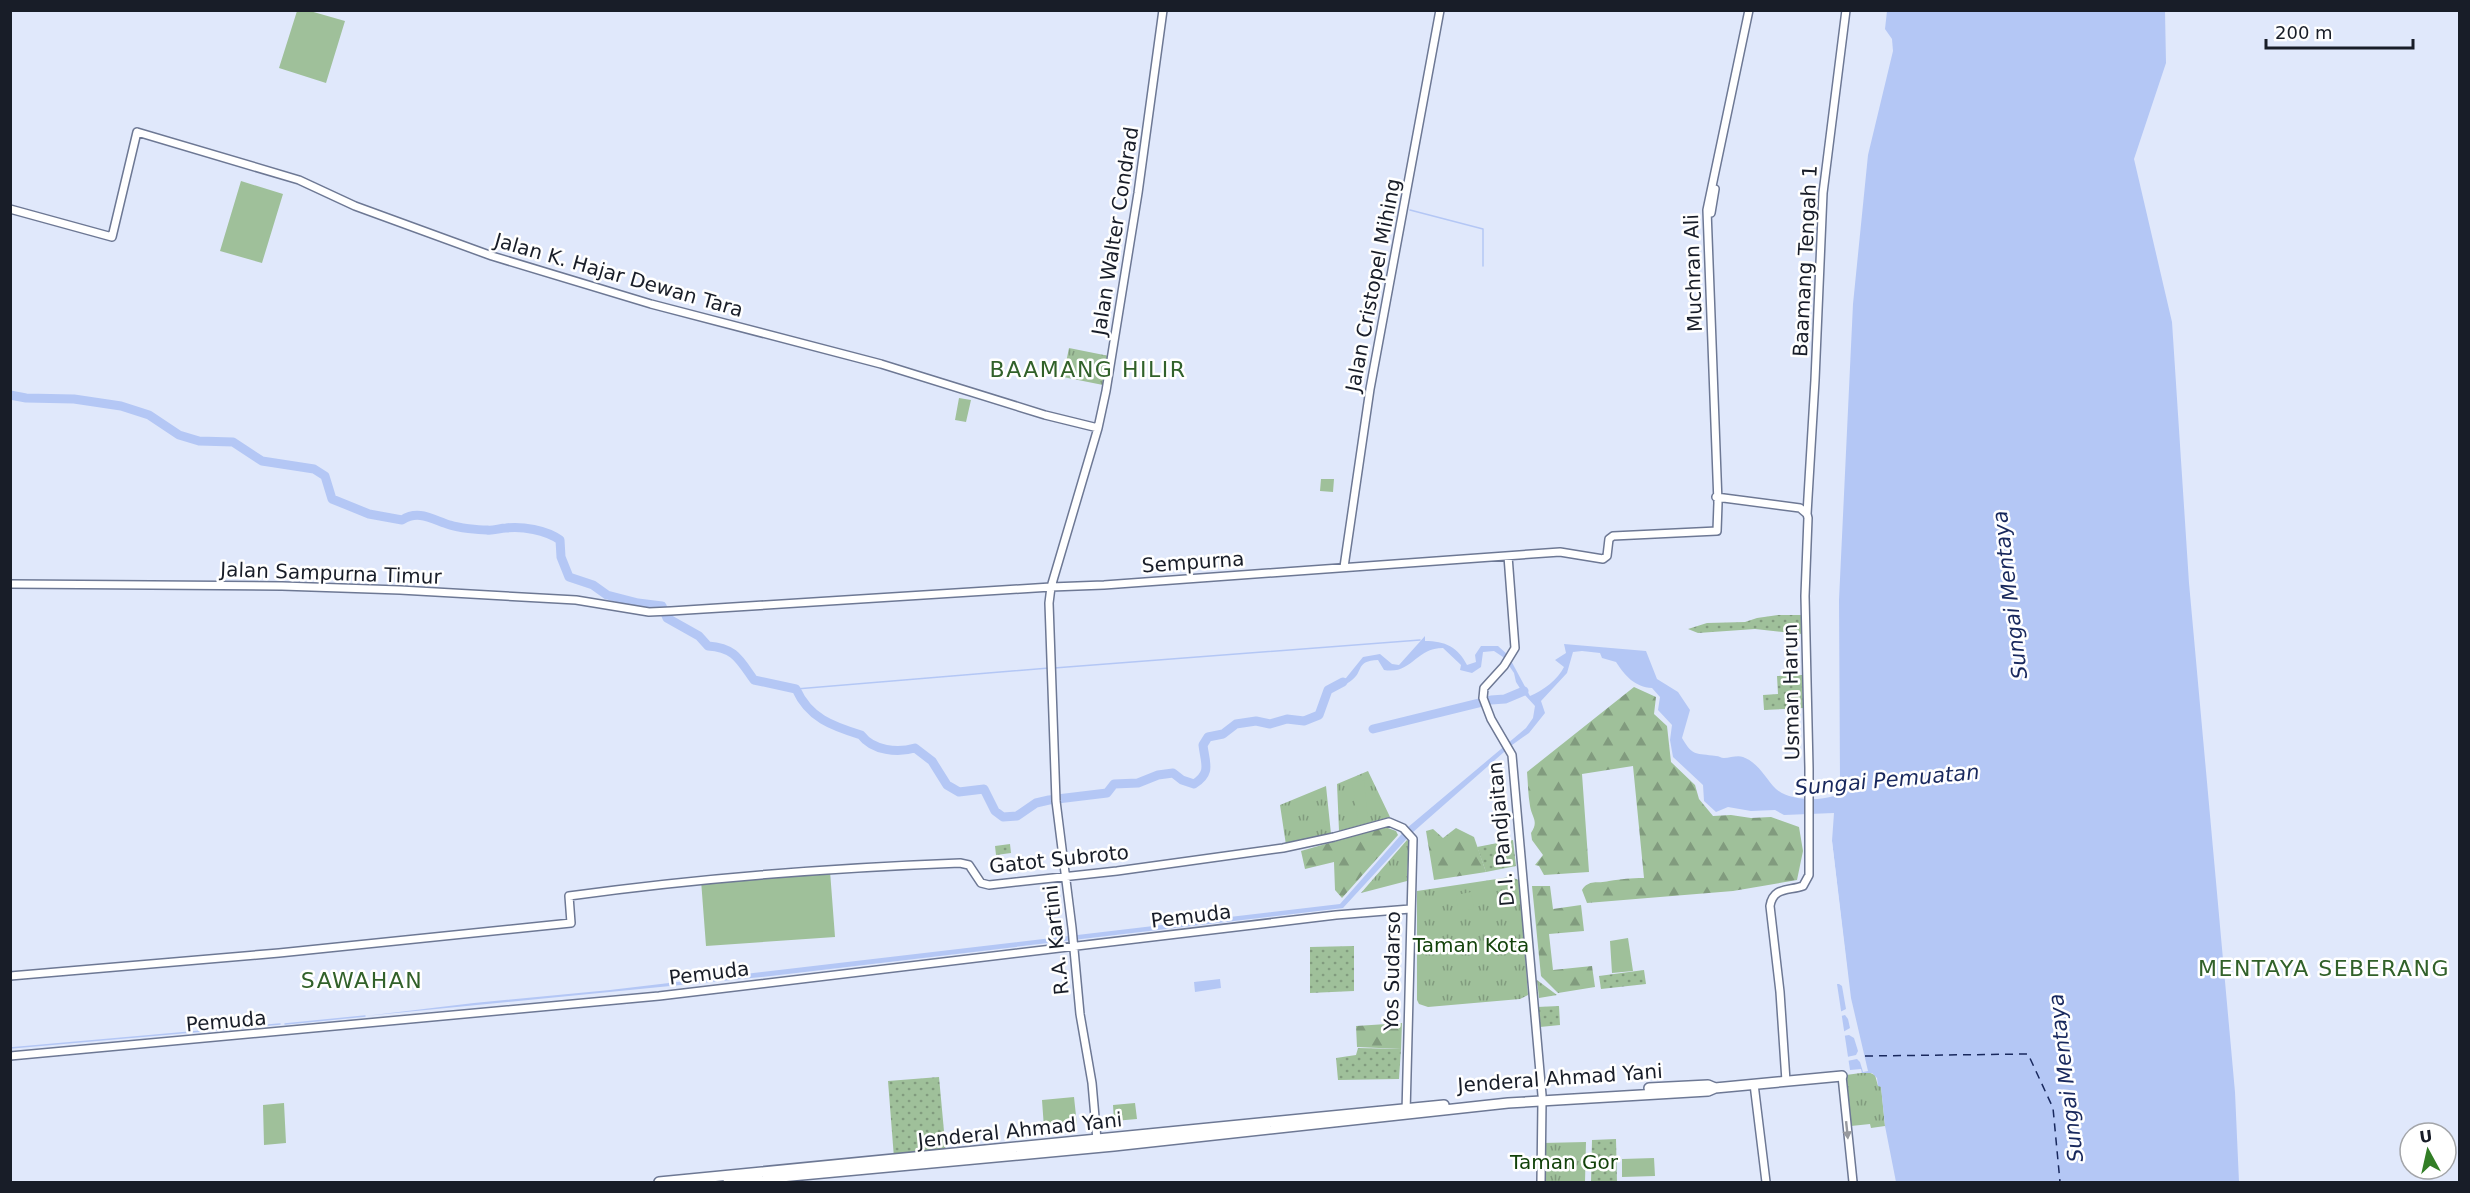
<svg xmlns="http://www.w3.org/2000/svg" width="2470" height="1193" font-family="'DejaVu Sans',sans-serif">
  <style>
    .grass { fill: url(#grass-dots) }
    .forest { fill: url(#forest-firs) }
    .park { fill: url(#park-tufts) }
    .pitch { fill: #9fc09a }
    .water { fill: #b4c7f5 }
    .pier { fill: #e0e8fb }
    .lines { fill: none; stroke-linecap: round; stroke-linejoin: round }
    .stream { stroke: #b4c7f5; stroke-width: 1.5 }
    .river { stroke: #b4c7f5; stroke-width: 9 }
    .ferry { stroke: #18285d; stroke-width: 1.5; stroke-dasharray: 8 6; stroke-linecap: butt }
    .tertiary-casing { stroke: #6d7894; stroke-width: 10 }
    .trunk-casing { stroke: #6d7894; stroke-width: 12 }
    .tertiary { stroke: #fff; stroke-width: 7 }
    .trunk { stroke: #fff; stroke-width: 9 }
    .oneway { fill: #97999e }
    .labels { text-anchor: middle; stroke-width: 5; stroke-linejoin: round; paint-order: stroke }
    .street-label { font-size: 20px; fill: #181d28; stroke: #fff }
    .park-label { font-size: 20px; fill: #12420a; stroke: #fff }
    .water-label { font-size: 21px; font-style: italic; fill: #18285d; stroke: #fff }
    .quarter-label { font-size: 22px; letter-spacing: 1.5px; fill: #31612a; stroke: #fff }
  </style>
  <defs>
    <pattern id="grass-dots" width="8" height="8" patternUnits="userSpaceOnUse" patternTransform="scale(1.5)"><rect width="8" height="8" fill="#9fc09a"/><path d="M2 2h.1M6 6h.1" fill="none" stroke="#819b7e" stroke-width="1.8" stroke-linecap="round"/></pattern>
    <pattern id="forest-firs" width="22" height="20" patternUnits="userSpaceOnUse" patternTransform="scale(1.5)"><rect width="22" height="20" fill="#9fc09a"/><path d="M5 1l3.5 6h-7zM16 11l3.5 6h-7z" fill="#819b7e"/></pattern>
    <pattern id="park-tufts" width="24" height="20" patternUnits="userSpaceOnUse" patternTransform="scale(1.5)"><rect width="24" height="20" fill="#9fc09a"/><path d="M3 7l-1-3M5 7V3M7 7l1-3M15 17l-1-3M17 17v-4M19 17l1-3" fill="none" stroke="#819b7e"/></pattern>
  </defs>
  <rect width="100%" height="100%" fill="#e0e8fb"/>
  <!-- grass -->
  <path class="grass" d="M1778 615H1801L1802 634 1755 629 1698 633 1688 629 1707 623 1745 622 1757 618Z
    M1802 675 1803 708 1764 710 1763 695 1778 694 1777 676Z
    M1513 840 1516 866 1486 872 1477 847Z
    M1010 844 1011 853 996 855 995 846Z
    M1354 946V991L1310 993V947Z
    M1644 970 1646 984 1601 989 1599 976Z
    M1559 1006 1560 1025 1540 1027 1537 1007Z
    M1358 1048 1401 1049 1399 1079 1338 1080 1336 1058 1356 1055Z
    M939 1077 946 1153 894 1158 888 1081Z
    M1616 1139 1617 1182H1591L1592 1140Z"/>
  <!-- forest -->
  <path class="forest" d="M1634 687 1656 697 1654 714 1667 726 1671 762 1695 785 1699 799 1713 816 1731 815 1751 818 1771 817 1799 827 1803 851 1797 880 1733 891 1587 903 1582 890C1589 879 1597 884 1609 881 1622 879 1630 878 1644 878L1633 766 1582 774 1589 872 1544 875 1539 866 1535 865 1543 855 1532 840 1531 833C1539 821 1532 818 1530 806 1528 795 1528 783 1527 772Z
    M1385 827 1396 831 1398 835 1342 898 1335 890 1334 862 1305 869 1301 851Z
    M1456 828 1474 837 1486 872 1434 880 1426 831 1433 829 1443 838Z
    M1532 886H1550L1553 909 1581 905 1584 931 1549 934 1553 970 1592 966 1595 987 1558 993 1541 976Z
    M1402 1023 1401 1049 1357 1047 1356 1026Z"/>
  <!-- park -->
  <path class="park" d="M1069 348 1109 356 1103 385 1063 377Z
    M1321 479H1334L1333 492 1320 491Z
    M1368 771 1390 817 1339 831 1337 784Z
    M1326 786 1331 834 1286 845 1280 805Z
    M1407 840 1409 841 1407 881 1361 893Z
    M1510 877 1519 880 1520 884 1528 995 1520 999 1428 1007 1419 1004 1417 1000V891Z
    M1537 980 1557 995 1539 998Z
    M1868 1072 1875 1075 1878 1086H1881L1885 1126 1871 1128 1870 1124 1851 1126 1846 1075Z
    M1586 1142 1585 1182H1543L1542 1143Z"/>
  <!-- pitch -->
  <path class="pitch" d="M297 11H310L345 21 326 83 279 68Z
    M241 181 283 194 262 263 220 251Z
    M959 398 971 400 966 422 955 420Z
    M1364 780 1368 820 1358 821 1352 782Z
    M830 871 835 937 706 946 701 880Z
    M1471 892 1474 909 1458 910 1456 895Z
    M1628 938 1633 971 1612 973 1610 941Z
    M1074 1097 1077 1125 1044 1128 1042 1100Z
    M284 1103 286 1143 264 1145 263 1105Z
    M1135 1103 1137 1119 1114 1121 1113 1105Z
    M1654 1158 1655 1176 1622 1177V1159Z"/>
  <!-- water -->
  <path class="water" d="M1887 11H2165L2166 63 2134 159 2172 322 2189 583 2235 1092 2239 1182H1896L1885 1126 1881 1087 1878 1086 1877 1078 1872 1073H1862L1861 1069 1850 1070 1837 984 1848 978 1832 841 1834 813 1784 815 1775 810 1751 811 1728 807 1716 812 1704 801 1703 785 1673 757 1670 740 1672 725 1658 710 1660 697 1652 688C1635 687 1625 676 1616 662L1602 658 1600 653 1582 651 1573 652 1567 673 1541 701 1545 713 1529 733 1512 745 1412 833 1343 908 771 976 365 1016 474 1003 610 990 1340 904 1407 828 1526 728 1533 718 1535 706 1523 693 1516 682 1514 673 1503 657 1494 651 1483 652 1481 667 1472 673 1460 670 1461 665 1443 648C1415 648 1412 675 1384 670L1378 660C1355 661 1364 671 1352 680 1346 685 1339 686 1334 691L1332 685 1346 678 1363 657 1380 654 1392 664 1399 665 1425 636V641C1445 641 1458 647 1467 665L1476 662 1475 655 1481 646H1498L1508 655 1530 696C1543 691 1558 679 1564 667L1555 660 1566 653 1564 644 1646 651 1657 679 1678 692 1690 710 1682 738C1693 757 1696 753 1716 756 1719 756 1721 758 1724 758 1730 758 1737 755 1743 757 1759 763 1765 778 1776 789 1790 801 1818 801 1834 796L1840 781 1839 600 1853 304 1868 155 1893 51 1892 39 1885 29Z
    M1220 979 1221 988 1195 992 1194 982Z"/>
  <!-- pier -->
  <path class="pier" d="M1829 841H1832L1851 998 1868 1071 1863 1072 1860 1062 1857 1059 1847 1061V1057L1856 1055 1858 1051 1854 1038 1849 1035 1843 1036V1032L1850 1028 1848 1019 1845 1015 1841 1016 1840 1012 1846 1009 1842 986 1839 984H1834L1845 977Z"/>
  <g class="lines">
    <!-- stream -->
    <path class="stream" d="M1410 210 1483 229V266
      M1054 668 1420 640
      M796 689 1049 668
      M285 1024 365 1016
      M10 1048 280 1024"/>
    <!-- river -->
    <path class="river" d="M10 395 26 398 74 399 121 406 149 415 179 435 199 441 233 442 262 461 314 469 325 476 332 499 369 514 402 520C419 509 433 520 450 525 459 528 478 530 487 530 493 531 500 528 506 528 522 526 546 530 560 540L561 557 569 577 593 585 607 595 638 603 662 606 667 618 699 636 708 646C735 648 739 659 754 680L796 689C809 718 832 726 861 735 873 751 898 753 915 748L932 761 947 785 959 792 984 789 995 811 1003 817 1017 816 1036 803 1049 800 1107 793 1114 784 1138 783 1158 775 1173 773 1182 780 1194 784C1212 773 1205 763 1203 745L1208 737 1223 734 1236 724 1256 721 1270 724 1287 719 1304 721 1319 715 1328 690 1343 682
      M1373 729 1491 700 1505 699 1524 691"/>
    <!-- ferry -->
    <path class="ferry" d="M1865 1056 2028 1054 2053 1108 2060 1182"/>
    <!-- tertiary casing -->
    <g class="tertiary-casing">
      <path id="tertiary" d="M10 209 112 237 137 132 299 180 355 206 492 256 651 304 881 364 1045 415 1098 428
        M1711 213 1715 189
        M1716 497 1800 508 1807 514 1808 518 1805 596 1809 768V875L1803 886C1788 891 1773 887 1770 906L1780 992 1786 1081
        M1807 514 1815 380 1823 193 1846 10
        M1508 556 1515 648 1504 666 1484 688 1483 698 1491 719 1512 755 1542 1095
        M1344 567 1370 389 1440 10
        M10 584 282 586 400 590 576 600 649 612 671 611 1051 587 1104 585 1560 552 1603 559 1607 556 1609 539 1613 536 1717 531 1718 503 1707 210 1749 10
        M10 976 279 953 571 923 569 896C699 878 829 868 960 863L969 865 981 883 989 885 1117 871 1283 848 1334 837 1389 822 1403 828 1413 839 1406 1113
        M10 1056 659 996 1336 915 1410 909
        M1842 1076 1853 1182
        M1754 1084 1766 1182
        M1097 1140 1092 1083 1080 1014 1072 928 1056 801 1049 603 1051 587 1098 428 1106 391 1138 193 1163 10
        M1541 1182 1542 1101"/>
    </g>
    <!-- trunk casing -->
    <g class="trunk-casing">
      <path id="trunk" d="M1649 1088 1708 1085 1715 1088
        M659 1182 1444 1105
        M728 1182 1114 1146 1508 1103 1708 1091 1715 1088 1842 1076"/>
    </g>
    <!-- tertiary -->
    <use href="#tertiary" class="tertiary"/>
    <!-- trunk -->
    <use href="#trunk" class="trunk"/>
  </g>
  <!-- one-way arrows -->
  <defs><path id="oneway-solid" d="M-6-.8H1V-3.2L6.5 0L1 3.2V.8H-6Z" transform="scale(1.5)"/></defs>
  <use class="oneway" href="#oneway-solid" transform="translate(1847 1130) rotate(84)"/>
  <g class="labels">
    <!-- street labels -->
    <g class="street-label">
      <text transform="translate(1115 231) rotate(-81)" y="7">Jalan Walter Condrad</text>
      <text transform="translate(1805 261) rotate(-87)" y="7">Baamang Tengah 1</text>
      <text transform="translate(1693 273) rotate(-92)" y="7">Muchran Ali</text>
      <text transform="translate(619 275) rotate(16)" y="7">Jalan K. Hajar Dewan Tara</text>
      <text transform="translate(1373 285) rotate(-79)" y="7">Jalan Cristopel Mihing</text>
      <text transform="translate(1193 562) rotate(-4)" y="7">Sempurna</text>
      <text transform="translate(331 573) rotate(2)" y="7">Jalan Sampurna Timur</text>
      <text transform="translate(1791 692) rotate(-91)" y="7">Usman Harun</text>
      <text transform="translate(1501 834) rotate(-95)" y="7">D.I. Pandjaitan</text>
      <text transform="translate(1059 859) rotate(-6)" y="7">Gatot Subroto</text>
      <text transform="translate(1191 916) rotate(-7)" y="7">Pemuda</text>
      <text transform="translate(1056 940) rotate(-96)" y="7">R.A. Kartini</text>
      <text transform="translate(1392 971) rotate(-89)" y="7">Yos Sudarso</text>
      <text transform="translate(709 973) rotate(-7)" y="7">Pemuda</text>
      <text transform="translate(226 1021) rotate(-5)" y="7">Pemuda</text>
      <text transform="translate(1560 1078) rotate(-4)" y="7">Jenderal Ahmad Yani</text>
      <text transform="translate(1020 1130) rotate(-6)" y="7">Jenderal Ahmad Yani</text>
    </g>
    <!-- park labels -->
    <g class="park-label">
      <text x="1471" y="952">Taman Kota</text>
      <text x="1564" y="1169">Taman Gor</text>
    </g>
    <!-- water labels -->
    <g class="water-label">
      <text transform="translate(2010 595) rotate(-97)" y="7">Sungai Mentaya</text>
      <text transform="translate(1887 780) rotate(-5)" y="7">Sungai Pemuatan</text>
      <text transform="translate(2066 1078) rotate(-97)" y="7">Sungai Mentaya</text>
    </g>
    <!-- quarter labels -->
    <g class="quarter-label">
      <text x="1088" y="377">BAAMANG HILIR</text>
      <text x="2324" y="976">MENTAYA SEBERANG</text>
      <text x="362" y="988">SAWAHAN</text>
    </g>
  </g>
  <!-- border -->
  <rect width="2470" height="1193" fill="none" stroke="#181d28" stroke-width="24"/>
  <!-- north arrow -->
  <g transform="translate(2428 1151) rotate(352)"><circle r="28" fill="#ffffff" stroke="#a3a5a9" stroke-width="1.5"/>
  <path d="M0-4.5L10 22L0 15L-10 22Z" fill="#327e26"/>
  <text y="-9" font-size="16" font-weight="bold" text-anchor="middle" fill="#181d28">U</text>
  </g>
  <!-- scale -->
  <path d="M2266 39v9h147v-9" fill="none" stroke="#181d28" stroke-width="3"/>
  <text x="2275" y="39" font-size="18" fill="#181d28" stroke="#ffffff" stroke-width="4.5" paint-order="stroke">200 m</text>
</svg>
